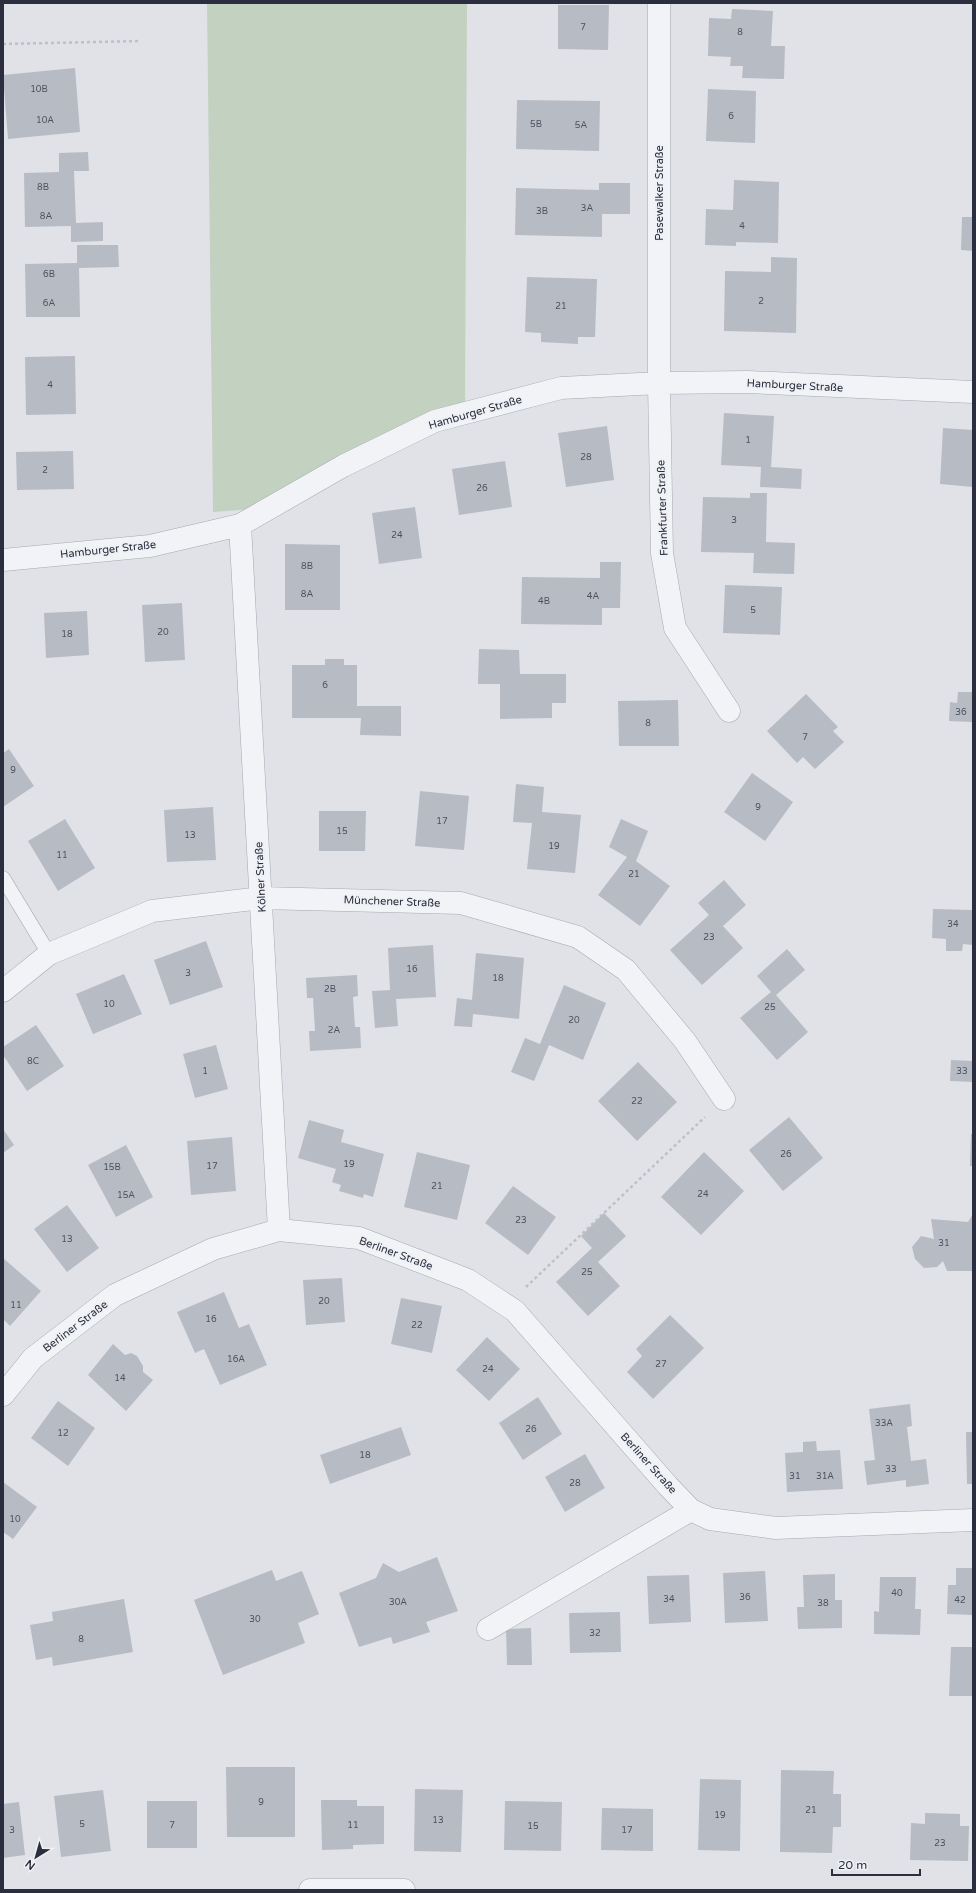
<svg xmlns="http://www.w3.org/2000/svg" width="976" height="1893" font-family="'Varela Round',sans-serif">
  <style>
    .green { fill: #c3d1c1 }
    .building { fill: #b7bbc4 }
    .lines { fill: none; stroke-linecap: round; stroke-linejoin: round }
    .lane-casing { stroke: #a6a8b2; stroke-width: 15 }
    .street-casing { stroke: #a6a8b2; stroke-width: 23 }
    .path { stroke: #bec0c6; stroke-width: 2.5; stroke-dasharray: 3 3; stroke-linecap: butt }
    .lane { stroke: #f2f3f6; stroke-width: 14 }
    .street { stroke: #f2f3f6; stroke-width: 22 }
    .labels { text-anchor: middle; stroke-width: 4; stroke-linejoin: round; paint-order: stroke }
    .number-label { font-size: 9px; fill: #4d5160 }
    .street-label { font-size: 11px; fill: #2a2e3e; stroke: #eff1f5 }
  </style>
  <rect width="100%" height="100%" fill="#e0e2e8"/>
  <!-- green -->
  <path class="green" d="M207 3H467L465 415 277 507 213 512Z"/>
  <!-- building -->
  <path class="building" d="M558 5H609L608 50 558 49Z
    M732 9 773 11 771 46H785L784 79 742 78 743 66H730L731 57 708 56 709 18 731 19Z
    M75 68 80 132 8 139 3 75Z
    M708 89 756 91 755 143 706 141Z
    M517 100 600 101 599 151 516 149Z
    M88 152 89 171H74L76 223 103 222V241L71 242V226L25 227 24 173 59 172V153Z
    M734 180 779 182 778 243 736 242V246L705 245 706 209 733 210Z
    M599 183H630V214H602V237L515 235 516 188 599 190Z
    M962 217H973V251L961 250Z
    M77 245H118L119 267 79 268 80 317H26L25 264 77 263Z
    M771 257 797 258 796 333 724 331 725 271 771 272Z
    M527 277 597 279 595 337H578V344L541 342V333L525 332Z
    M75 356 76 414 26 415 25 357Z
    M724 413 774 416 771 467 802 469 801 489 760 487 761 467 721 465Z
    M607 426 614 480 566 487 558 433Z
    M943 428 973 430V487L940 484Z
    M73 451 74 489 17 490 16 452Z
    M505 461 512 507 459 515 452 469Z
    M750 493H767L766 542 795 543 794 574 753 573 754 553 701 552 703 497 750 498Z
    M415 507 422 558 379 564 372 513Z
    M285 544 340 545V610H285Z
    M600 562H621L620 608H602V625L521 624 522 577 600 578Z
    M725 585 782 587 780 635 723 633Z
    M182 603 185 660 145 662 142 605Z
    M87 611 89 655 46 658 44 613Z
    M479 649 519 650 520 674H566V703H552V718L500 719V684H478Z
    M325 659H344V665H357V706H401V736L360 735 361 718H292V665H325Z
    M958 692H973V722L949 721 950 702 957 703Z
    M806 694 838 727 833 731 844 742 815 769 803 757 797 763 767 731Z
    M678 700 679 746H619L618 701Z
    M9 749 34 786 3 807V753Z
    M752 773 793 802 765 841 724 812Z
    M516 784 544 787 542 812 581 815 575 873 527 869 532 823 513 822Z
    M420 791 469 796 464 850 415 846Z
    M213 807 216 860 167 862 164 810Z
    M319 811H366L365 851H319Z
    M65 819 95 868 58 891 28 841Z
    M621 819 648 831 636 861 670 886 640 926 598 895 627 857 609 847Z
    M724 880 746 905 723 926 743 948 702 985 670 950 709 915 698 903Z
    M933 909 973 910V945L963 944 962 951H946V939L932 938Z
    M206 941 223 987 170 1005 154 960Z
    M433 945 436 997 396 999 398 1026 375 1028 372 991 390 990 388 948Z
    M787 949 805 970 776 995 808 1032 777 1060 740 1018 771 992 757 976Z
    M476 953 524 958 519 1019 473 1014 472 1027 454 1026 457 998 472 1000Z
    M124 974 142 1014 93 1034 76 994Z
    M357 975 358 996 353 997 355 1027H360L361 1048 310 1051 309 1031H315L313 998H307L306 978Z
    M564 985 606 1003 583 1060 549 1045 534 1081 511 1072 525 1038 540 1044Z
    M36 1025 64 1066 27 1091 3 1055V1047Z
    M216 1045 228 1089 195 1098 183 1054Z
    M951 1060 973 1061V1082L950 1081Z
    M638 1062 677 1102 637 1141 598 1101Z
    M789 1117 823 1158 783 1191 749 1150Z
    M309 1120 344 1130 341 1142 384 1154 373 1197 364 1194 363 1198 339 1191 341 1185 332 1182 336 1169 298 1158Z
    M3 1129 14 1145 3 1153Z
    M971 1134H973V1166H970Z
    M232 1137 236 1191 191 1195 187 1141Z
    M126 1145 153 1197 116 1217 88 1165Z
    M417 1152 470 1165 457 1220 404 1207Z
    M704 1152 744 1191 701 1235 661 1197Z
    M513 1186 556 1217 528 1255 485 1223Z
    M67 1205 99 1248 67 1272 34 1229Z
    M604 1213 626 1236 598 1262 620 1286 588 1316 556 1282 592 1248 581 1236Z
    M973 1214V1271H947L943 1261 937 1267 924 1268 915 1259 912 1247 921 1236 934 1239 931 1219 968 1222Z
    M3 1258 41 1291 10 1326 3 1319Z
    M342 1278 345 1322 306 1325 303 1280Z
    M224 1292 239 1328 249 1324 267 1365 220 1385 204 1349 195 1353 177 1312Z
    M401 1298 442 1306 432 1353 391 1344Z
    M670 1315 704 1348 653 1399 627 1372 642 1356 636 1349Z
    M487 1337 520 1369 489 1401 456 1370Z
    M113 1344 125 1355 131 1353 137 1356 143 1366V1372L153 1380 126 1411 88 1375Z
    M538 1397 562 1434 523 1460 499 1423Z
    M58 1401 95 1428 68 1466 31 1438Z
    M910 1404 912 1426 907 1427 911 1461 926 1459 929 1484 906 1487V1480L867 1485 864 1461 875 1460 869 1409Z
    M401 1427 411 1455 330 1484 320 1455Z
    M966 1432H973V1484H967Z
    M816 1441 817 1451 840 1450 843 1489 787 1492 785 1453 803 1452V1442Z
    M585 1454 605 1488 565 1512 545 1477Z
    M3 1482 37 1507 13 1539 3 1532Z
    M437 1557 458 1611 426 1622 430 1632 393 1644 391 1637 359 1647 339 1593 376 1578 383 1563 399 1572Z
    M956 1568H973V1615L947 1614 948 1585H956Z
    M272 1570 276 1581 302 1571 319 1614 298 1623 305 1643 223 1675 194 1600Z
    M765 1571 768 1621 725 1623 723 1573Z
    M835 1574V1600H842V1628L798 1629 797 1607H804L803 1575Z
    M689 1575 691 1622 649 1624 647 1576Z
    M880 1577H916L915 1609H921L920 1635 874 1634V1611L879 1612Z
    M124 1599 133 1652 53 1666 52 1657 36 1660 30 1625 53 1621 52 1612Z
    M620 1612 621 1652 570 1653 569 1613Z
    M531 1628 532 1665H507L506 1629Z
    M951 1647H973V1696H949Z
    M226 1767H295V1837H227Z
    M781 1770 834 1771 833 1794H841V1827H833L832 1853 780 1852Z
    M700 1779 741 1780 740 1851 698 1850Z
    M415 1789 463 1790 461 1852 414 1851Z
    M103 1790 111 1851 61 1857 54 1796Z
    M321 1800H357V1806H384V1844L353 1845V1849L322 1850Z
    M147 1801H197V1848H147Z
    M505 1801 562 1802 561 1851 504 1850Z
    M19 1802 25 1855 3 1858V1804Z
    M602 1808 653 1809V1851L601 1850Z
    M925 1813 960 1814V1826H969L968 1861 910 1860 911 1823 925 1824Z"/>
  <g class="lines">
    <!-- lane casing -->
    <g class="lane-casing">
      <path id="lane" d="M3 878 49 954"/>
    </g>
    <!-- street casing -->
    <g class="street-casing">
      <path id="street" d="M659 3V383L662 553 675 628 729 711
        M240 525 279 1230
        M3 560 150 546 240 525 343 466 435 421 561 388 659 383 748 382 973 392
        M3 991 49 954 152 911 261 898 461 903 578 937 626 970 685 1041 724 1099
        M3 1395 33 1358 115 1295 213 1249 279 1230 359 1238 468 1280 515 1311 668 1486 691 1510 710 1519 776 1528 973 1520
        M488 1629 691 1510
        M310 1890H404"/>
    </g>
    <!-- path -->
    <path class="path" d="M3 44 141 41
      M526 1287 705 1117"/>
    <!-- lane -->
    <use href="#lane" class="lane"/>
    <!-- street -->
    <use href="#street" class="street"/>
  </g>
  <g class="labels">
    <!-- number labels -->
    <g class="number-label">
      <text x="583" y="30">7</text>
      <text x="740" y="35">8</text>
      <text x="39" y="92">10B</text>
      <text x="731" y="119">6</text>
      <text x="45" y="123">10A</text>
      <text x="536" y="127">5B</text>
      <text x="581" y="128">5A</text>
      <text x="43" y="190">8B</text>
      <text x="587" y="211">3A</text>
      <text x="542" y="214">3B</text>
      <text x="46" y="219">8A</text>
      <text x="742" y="229">4</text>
      <text x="49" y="277">6B</text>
      <text x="761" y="304">2</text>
      <text x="49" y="306">6A</text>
      <text x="561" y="309">21</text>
      <text x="50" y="388">4</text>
      <text x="748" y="443">1</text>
      <text x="586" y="460">28</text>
      <text x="45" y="473">2</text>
      <text x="482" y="491">26</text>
      <text x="734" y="523">3</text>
      <text x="397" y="538">24</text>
      <text x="307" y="569">8B</text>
      <text x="307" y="597">8A</text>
      <text x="593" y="599">4A</text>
      <text x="544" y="604">4B</text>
      <text x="753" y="613">5</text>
      <text x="163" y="635">20</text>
      <text x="67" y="637">18</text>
      <text x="325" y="688">6</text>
      <text x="961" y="715">36</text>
      <text x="648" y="726">8</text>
      <text x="805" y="740">7</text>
      <text x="13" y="773">9</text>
      <text x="758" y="810">9</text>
      <text x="442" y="824">17</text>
      <text x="342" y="834">15</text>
      <text x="190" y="838">13</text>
      <text x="554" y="849">19</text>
      <text x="62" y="858">11</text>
      <text x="634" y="877">21</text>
      <text x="953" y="927">34</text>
      <text x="709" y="940">23</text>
      <text x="412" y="972">16</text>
      <text x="188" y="976">3</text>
      <text x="498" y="981">18</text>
      <text x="330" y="992">2B</text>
      <text x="109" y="1007">10</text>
      <text x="770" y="1010">25</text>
      <text x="574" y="1023">20</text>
      <text x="334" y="1033">2A</text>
      <text x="33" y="1064">8C</text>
      <text x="205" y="1074">1</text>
      <text x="962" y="1074">33</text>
      <text x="637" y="1104">22</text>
      <text x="786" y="1157">26</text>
      <text x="349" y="1167">19</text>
      <text x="212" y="1169">17</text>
      <text x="112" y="1170">15B</text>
      <text x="437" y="1189">21</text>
      <text x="703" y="1197">24</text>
      <text x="126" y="1198">15A</text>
      <text x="521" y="1223">23</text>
      <text x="67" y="1242">13</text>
      <text x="944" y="1246">31</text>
      <text x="587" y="1275">25</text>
      <text x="324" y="1304">20</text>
      <text x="16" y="1308">11</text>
      <text x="211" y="1322">16</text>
      <text x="417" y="1328">22</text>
      <text x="236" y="1362">16A</text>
      <text x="661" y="1367">27</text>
      <text x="488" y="1372">24</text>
      <text x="120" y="1381">14</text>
      <text x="884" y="1426">33A</text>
      <text x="531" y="1432">26</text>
      <text x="63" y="1436">12</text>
      <text x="365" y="1458">18</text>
      <text x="891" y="1472">33</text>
      <text x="795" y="1479">31</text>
      <text x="825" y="1479">31A</text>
      <text x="575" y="1486">28</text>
      <text x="15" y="1522">10</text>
      <text x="897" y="1596">40</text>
      <text x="745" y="1600">36</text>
      <text x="669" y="1602">34</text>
      <text x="960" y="1603">42</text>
      <text x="398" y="1605">30A</text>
      <text x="823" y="1606">38</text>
      <text x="255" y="1622">30</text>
      <text x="595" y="1636">32</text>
      <text x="81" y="1642">8</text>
      <text x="261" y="1805">9</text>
      <text x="811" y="1813">21</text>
      <text x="720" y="1818">19</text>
      <text x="438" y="1823">13</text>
      <text x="82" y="1827">5</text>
      <text x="172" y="1828">7</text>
      <text x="353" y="1828">11</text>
      <text x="533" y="1829">15</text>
      <text x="12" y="1833">3</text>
      <text x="627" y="1833">17</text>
      <text x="940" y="1846">23</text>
    </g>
    <!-- street labels -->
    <g class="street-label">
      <text transform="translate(659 193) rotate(-90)" y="4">Pasewalker Straße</text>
      <text transform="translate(795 385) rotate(3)" y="4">Hamburger Straße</text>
      <text transform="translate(475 412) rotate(-16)" y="4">Hamburger Straße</text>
      <text transform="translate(662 508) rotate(-92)" y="4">Frankfurter Straße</text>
      <text transform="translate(108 549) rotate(-6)" y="4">Hamburger Straße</text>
      <text transform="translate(260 877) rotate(-93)" y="4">Kölner Straße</text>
      <text transform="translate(392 901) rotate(2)" y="4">Münchener Straße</text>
      <text transform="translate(396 1253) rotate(20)" y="4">Berliner Straße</text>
      <text transform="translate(75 1326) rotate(-37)" y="4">Berliner Straße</text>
      <text transform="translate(649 1463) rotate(48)" y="4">Berliner Straße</text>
    </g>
  </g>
  <!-- border -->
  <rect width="976" height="1893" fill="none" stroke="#2a2e3e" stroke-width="8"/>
  <!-- north arrow -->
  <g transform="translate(36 1857) rotate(217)" stroke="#eff1f5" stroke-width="3" paint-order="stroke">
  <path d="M0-3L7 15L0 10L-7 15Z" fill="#2a2e3e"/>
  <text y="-6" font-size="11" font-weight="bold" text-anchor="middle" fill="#2a2e3e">N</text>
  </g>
  <!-- scale -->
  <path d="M832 1869v6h88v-6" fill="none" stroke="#2a2e3e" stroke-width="2"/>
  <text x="838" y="1869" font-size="12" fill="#2a2e3e" stroke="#eff1f5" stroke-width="3" paint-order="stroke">20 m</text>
</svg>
